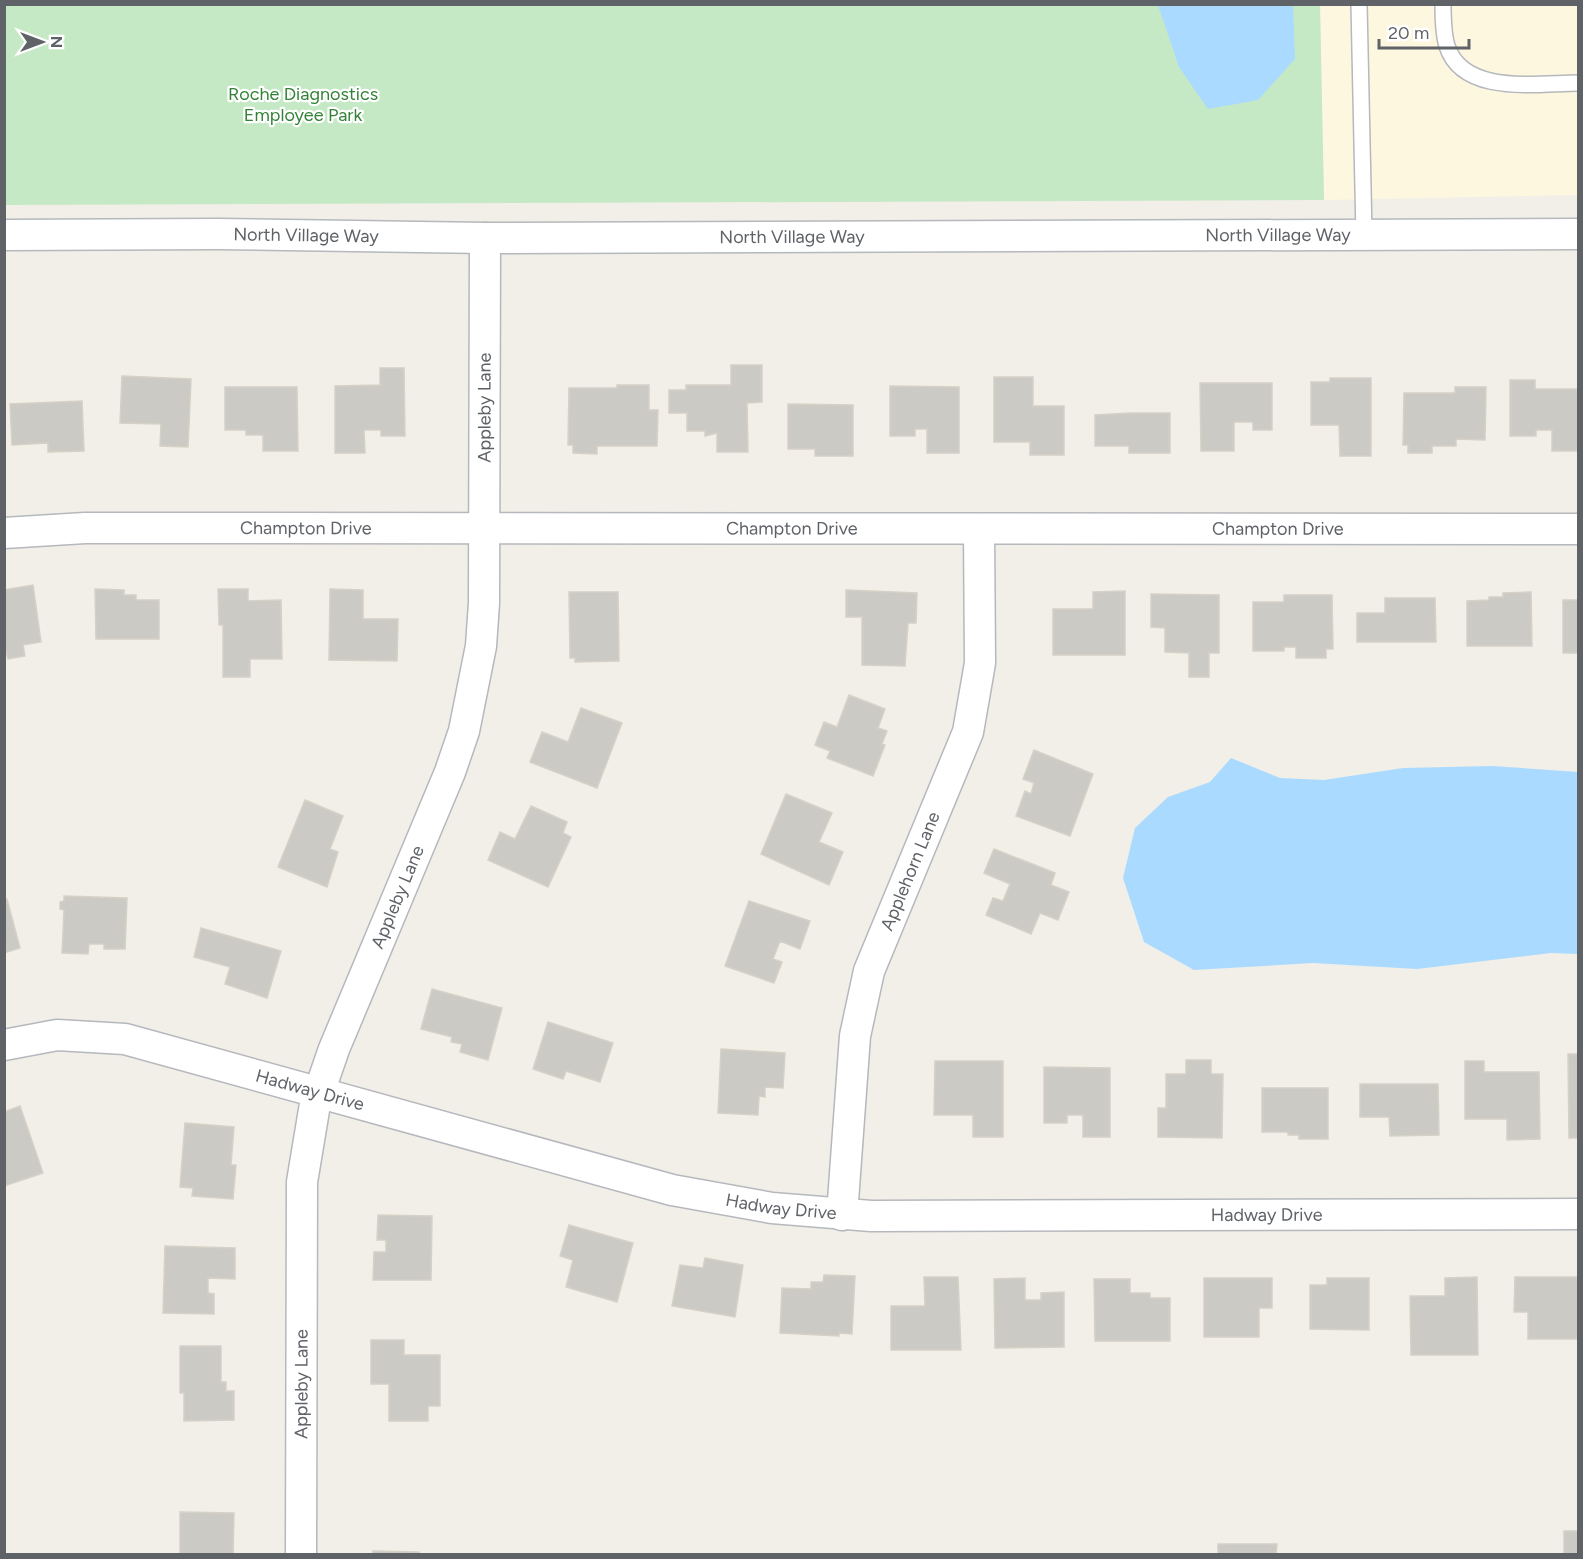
<svg xmlns="http://www.w3.org/2000/svg" width="1583" height="1559" font-family="Figtree,sans-serif">
  <style>
    .commercial { fill: #fef7e0 }
    .green { fill: #c5e8c5 }
    .water { fill: #aadaff }
    .building { fill: #cccac5; stroke: #d6d1c6; stroke-width: 1.5 }
    .lines { fill: none; stroke-linecap: round; stroke-linejoin: round }
    .lane-casing { stroke: #b5b8bc; stroke-width: 18 }
    .street-casing { stroke: #b5b8bc; stroke-width: 33 }
    .lane { stroke: #fff; stroke-width: 15 }
    .street { stroke: #fff; stroke-width: 30 }
    .labels { text-anchor: middle; stroke-width: 4.5; stroke-linejoin: round; paint-order: stroke }
    .park-label { font-size: 18px; fill: #348238; stroke: #fff }
    .street-label { font-size: 18px; fill: #5f6368; stroke: #fff }
  </style>
  <rect width="100%" height="100%" fill="#f1efe8"/>
  <!-- commercial -->
  <path class="commercial" d="M1320 5H1578V195L1324 200Z"/>
  <!-- green -->
  <path class="green" d="M4 5H1320L1324 200 5 205Z"/>
  <!-- water -->
  <path class="water" d="M1158 5H1293L1295 59 1258 100 1208 109 1179 67Z
    M1231 758 1280 778 1324 780 1403 768 1492 766 1578 772V954L1551 953 1417 969 1313 963 1194 970 1144 942 1123 878 1135 828 1168 797 1210 782Z"/>
  <!-- building -->
  <path class="building" d="M731 365H762V402L747 403 748 452H717V433L705 436V431H687V413H669V390H686V385H731Z
    M380 368H404L405 436H381V430H364L365 453H335V386L380 385Z
    M122 376 191 379 188 447 160 446 161 424 120 423Z
    M994 377H1033V406H1064V455H1030V442H994Z
    M1330 378H1371V456H1340L1339 425H1311V382H1330Z
    M1510 380H1535V389H1578V451H1552V430H1536V436H1510Z
    M1200 383H1272V430H1253V422H1234V451H1201Z
    M617 385H649V410H658L657 446H597V454L573 453V445H568L569 388H617Z
    M890 386 959 387V453H927V429H915V436H890Z
    M225 387H297L298 451H263V435H246V430H225Z
    M1455 387H1486L1485 440 1456 439V446H1432V453H1408V445H1403L1404 393H1455Z
    M82 401 84 451 48 452V443L12 445 10 404Z
    M788 404 853 405V456H815V449H788Z
    M1130 413H1170V453H1129V446H1095V415Z
    M33 585 41 642 23 645 25 656 8 659 4 643V590Z
    M95 589 124 590V595H136V600H159V639H96Z
    M218 589H248V601L281 600 282 659H250V677H223V625H219Z
    M330 589 363 590V619H398L397 661 329 660Z
    M846 590 917 593 916 623H908L905 666 862 665V617H846Z
    M1125 591V655H1053V609H1093V592Z
    M569 592H618L619 661 575 662V658H570Z
    M1531 592 1532 646H1467V601L1489 600V597H1503V593Z
    M1151 594 1219 595V653H1209V677H1189V653L1165 652V628L1151 627Z
    M1284 595H1332L1333 649H1326V658H1296V647H1284V651H1253V602H1284Z
    M1385 598H1435L1436 642H1357V613H1385Z
    M1563 600H1578V653H1563Z
    M849 695 885 709 878 728 887 731 882 744 885 745 873 776 827 758 830 751 815 745 824 722 837 727Z
    M581 708 622 723 597 788 530 762 542 732 568 742Z
    M1034 750 1093 774 1070 836 1016 816 1025 791 1031 794 1034 783 1023 779Z
    M786 794 832 813 819 842 843 852 829 885 761 854Z
    M305 800 343 816 330 849 338 852 327 887 278 867Z
    M531 806 567 822 563 833 571 837 548 887 488 860 500 832 515 839Z
    M994 849 1055 873 1051 885 1069 892 1058 920 1040 913 1031 934 986 915 993 898 1003 901 1010 884 984 873Z
    M64 896 127 898 125 949H104V944H89L88 954 62 953 64 910 60 909V902L64 901Z
    M7 899 20 948 4 953V900Z
    M749 901 810 921 800 949 780 941 773 959 782 962 774 983 725 966Z
    M201 928 281 951 267 998 225 984 230 967 194 957Z
    M432 989 502 1008 488 1060 460 1052 462 1044 451 1042 452 1037 421 1029Z
    M548 1022 613 1043 600 1082 566 1071 563 1079 533 1069Z
    M721 1049 785 1053 783 1088 765 1087V1097L759 1096 758 1115 718 1113Z
    M1568 1054H1578V1138H1569Z
    M1186 1060H1211V1074H1223L1222 1138 1158 1137V1108H1166V1074H1186Z
    M935 1061H1003V1137H973V1115H934Z
    M1465 1061H1484V1072H1539L1540 1139 1507 1140V1119H1465Z
    M1044 1067 1110 1068V1137H1083V1115H1067V1123H1044Z
    M1360 1084H1438L1439 1135 1390 1136 1389 1117H1360Z
    M1262 1088H1328V1139H1299V1135H1288V1132H1262Z
    M20 1106 43 1173 4 1186V1112Z
    M185 1123 234 1127 231 1165H236L233 1199 192 1196 193 1188 180 1187Z
    M378 1215 432 1216 431 1280H373L374 1252H386V1240H377Z
    M569 1225 633 1243 617 1302 566 1287 573 1260 560 1256Z
    M165 1246 235 1248V1279L208 1278V1293L214 1294V1314L163 1313Z
    M705 1258 743 1265 735 1317 672 1306 680 1265 703 1268Z
    M824 1275 855 1276 852 1334 839 1333V1336L780 1333 782 1288 811 1289V1282H823Z
    M924 1277H958L961 1350H891V1306H925Z
    M1477 1277 1478 1355H1411L1410 1296H1445V1278Z
    M1515 1277H1578V1339H1528V1312H1514Z
    M1025 1278V1300H1041V1293L1064 1292V1347L995 1348 994 1279Z
    M1204 1278H1272V1308H1259V1337H1204Z
    M1327 1278H1369V1330L1310 1329V1285H1327Z
    M1094 1279H1130V1293H1150V1298H1170V1341H1095Z
    M371 1340H404V1355H440V1406H428V1421H389V1384H371Z
    M180 1346H221V1382H226V1391H234V1420L184 1421V1393H180Z
    M180 1512 234 1513 233 1554H180Z
    M1564 1531H1578V1554H1564Z
    M1218 1544H1277L1276 1554H1218Z
    M373 1551 419 1552V1554H373Z"/>
  <g class="lines">
    <!-- lane casing -->
    <g class="lane-casing">
      <path id="lane" d="M1359 4 1364 235
        M1443 4C1443 18 1443 33 1447 46 1463 96 1538 83 1578 83"/>
    </g>
    <!-- street casing -->
    <g class="street-casing">
      <g id="street">
        <path id="s1" d="M4 235 218 234 485 238 1578 234"/>
        <path id="s2" d="M4 533 85 528 1578 529"/>
        <path id="s3" d="M4 1045 57 1035 125 1039 672 1190 772 1208 871 1216 1578 1214"/>
        <path id="s4" d="M842 1215 855 1036 869 971 968 732 980 663 979 530"/>
        <path id="s5" d="M301 1554 302 1182 315 1104 334 1049 450 772 464 731 481 646 484 603 485 238"/>
      </g>
    </g>
    <!-- lane -->
    <use href="#lane" class="lane"/>
    <!-- street -->
    <use href="#street" class="street"/>
  </g>
  <g class="labels">
    <!-- park labels -->
    <g class="park-label">
      <text x="303" y="100">Roche Diagnostics<tspan x="303" dy="21">Employee Park</tspan></text>
    </g>
    <!-- street labels -->
    <g class="street-label">
      <text dy="6" stroke="none"><textPath href="#s1" startOffset="302">North Village Way</textPath></text>
      <text dy="6" stroke="none"><textPath href="#s1" startOffset="1274">North Village Way</textPath></text>
      <text dy="6" stroke="none"><textPath href="#s1" startOffset="788">North Village Way</textPath></text>
      <text dy="6" stroke="none"><textPath href="#s5" startOffset="1178">Appleby Lane</textPath></text>
      <text dy="6" stroke="none"><textPath href="#s2" startOffset="302">Champton Drive</textPath></text>
      <text dy="6" stroke="none"><textPath href="#s2" startOffset="788">Champton Drive</textPath></text>
      <text dy="6" stroke="none"><textPath href="#s2" startOffset="1274">Champton Drive</textPath></text>
      <text dy="6" stroke="none"><textPath href="#s4" startOffset="354">Applehorn Lane</textPath></text>
      <text dy="6" stroke="none"><textPath href="#s5" startOffset="674">Appleby Lane</textPath></text>
      <text dy="6" stroke="none"><textPath href="#s3" startOffset="314">Hadway Drive</textPath></text>
      <text dy="6" stroke="none"><textPath href="#s3" startOffset="800">Hadway Drive</textPath></text>
      <text dy="6" stroke="none"><textPath href="#s3" startOffset="1286">Hadway Drive</textPath></text>
      <text dy="6" stroke="none"><textPath href="#s5" startOffset="170">Appleby Lane</textPath></text>
    </g>
  </g>
  <!-- border -->
  <rect width="1583" height="1559" fill="none" stroke="#5f6368" stroke-width="12"/>
  <!-- north arrow -->
  <g transform="translate(42 42) rotate(90)" stroke="#ffffff" stroke-width="4.5" paint-order="stroke">
  <path d="M0-4.5L10 22L0 15L-10 22Z" fill="#5f6368"/>
  <text y="-9" font-size="16" font-weight="bold" text-anchor="middle" fill="#5f6368">N</text>
  </g>
  <!-- scale -->
  <path d="M1379 39v9h90v-9" fill="none" stroke="#5f6368" stroke-width="3"/>
  <text x="1388" y="39" font-size="18" fill="#5f6368" stroke="#ffffff" stroke-width="4.5" paint-order="stroke">20 m</text>
</svg>
